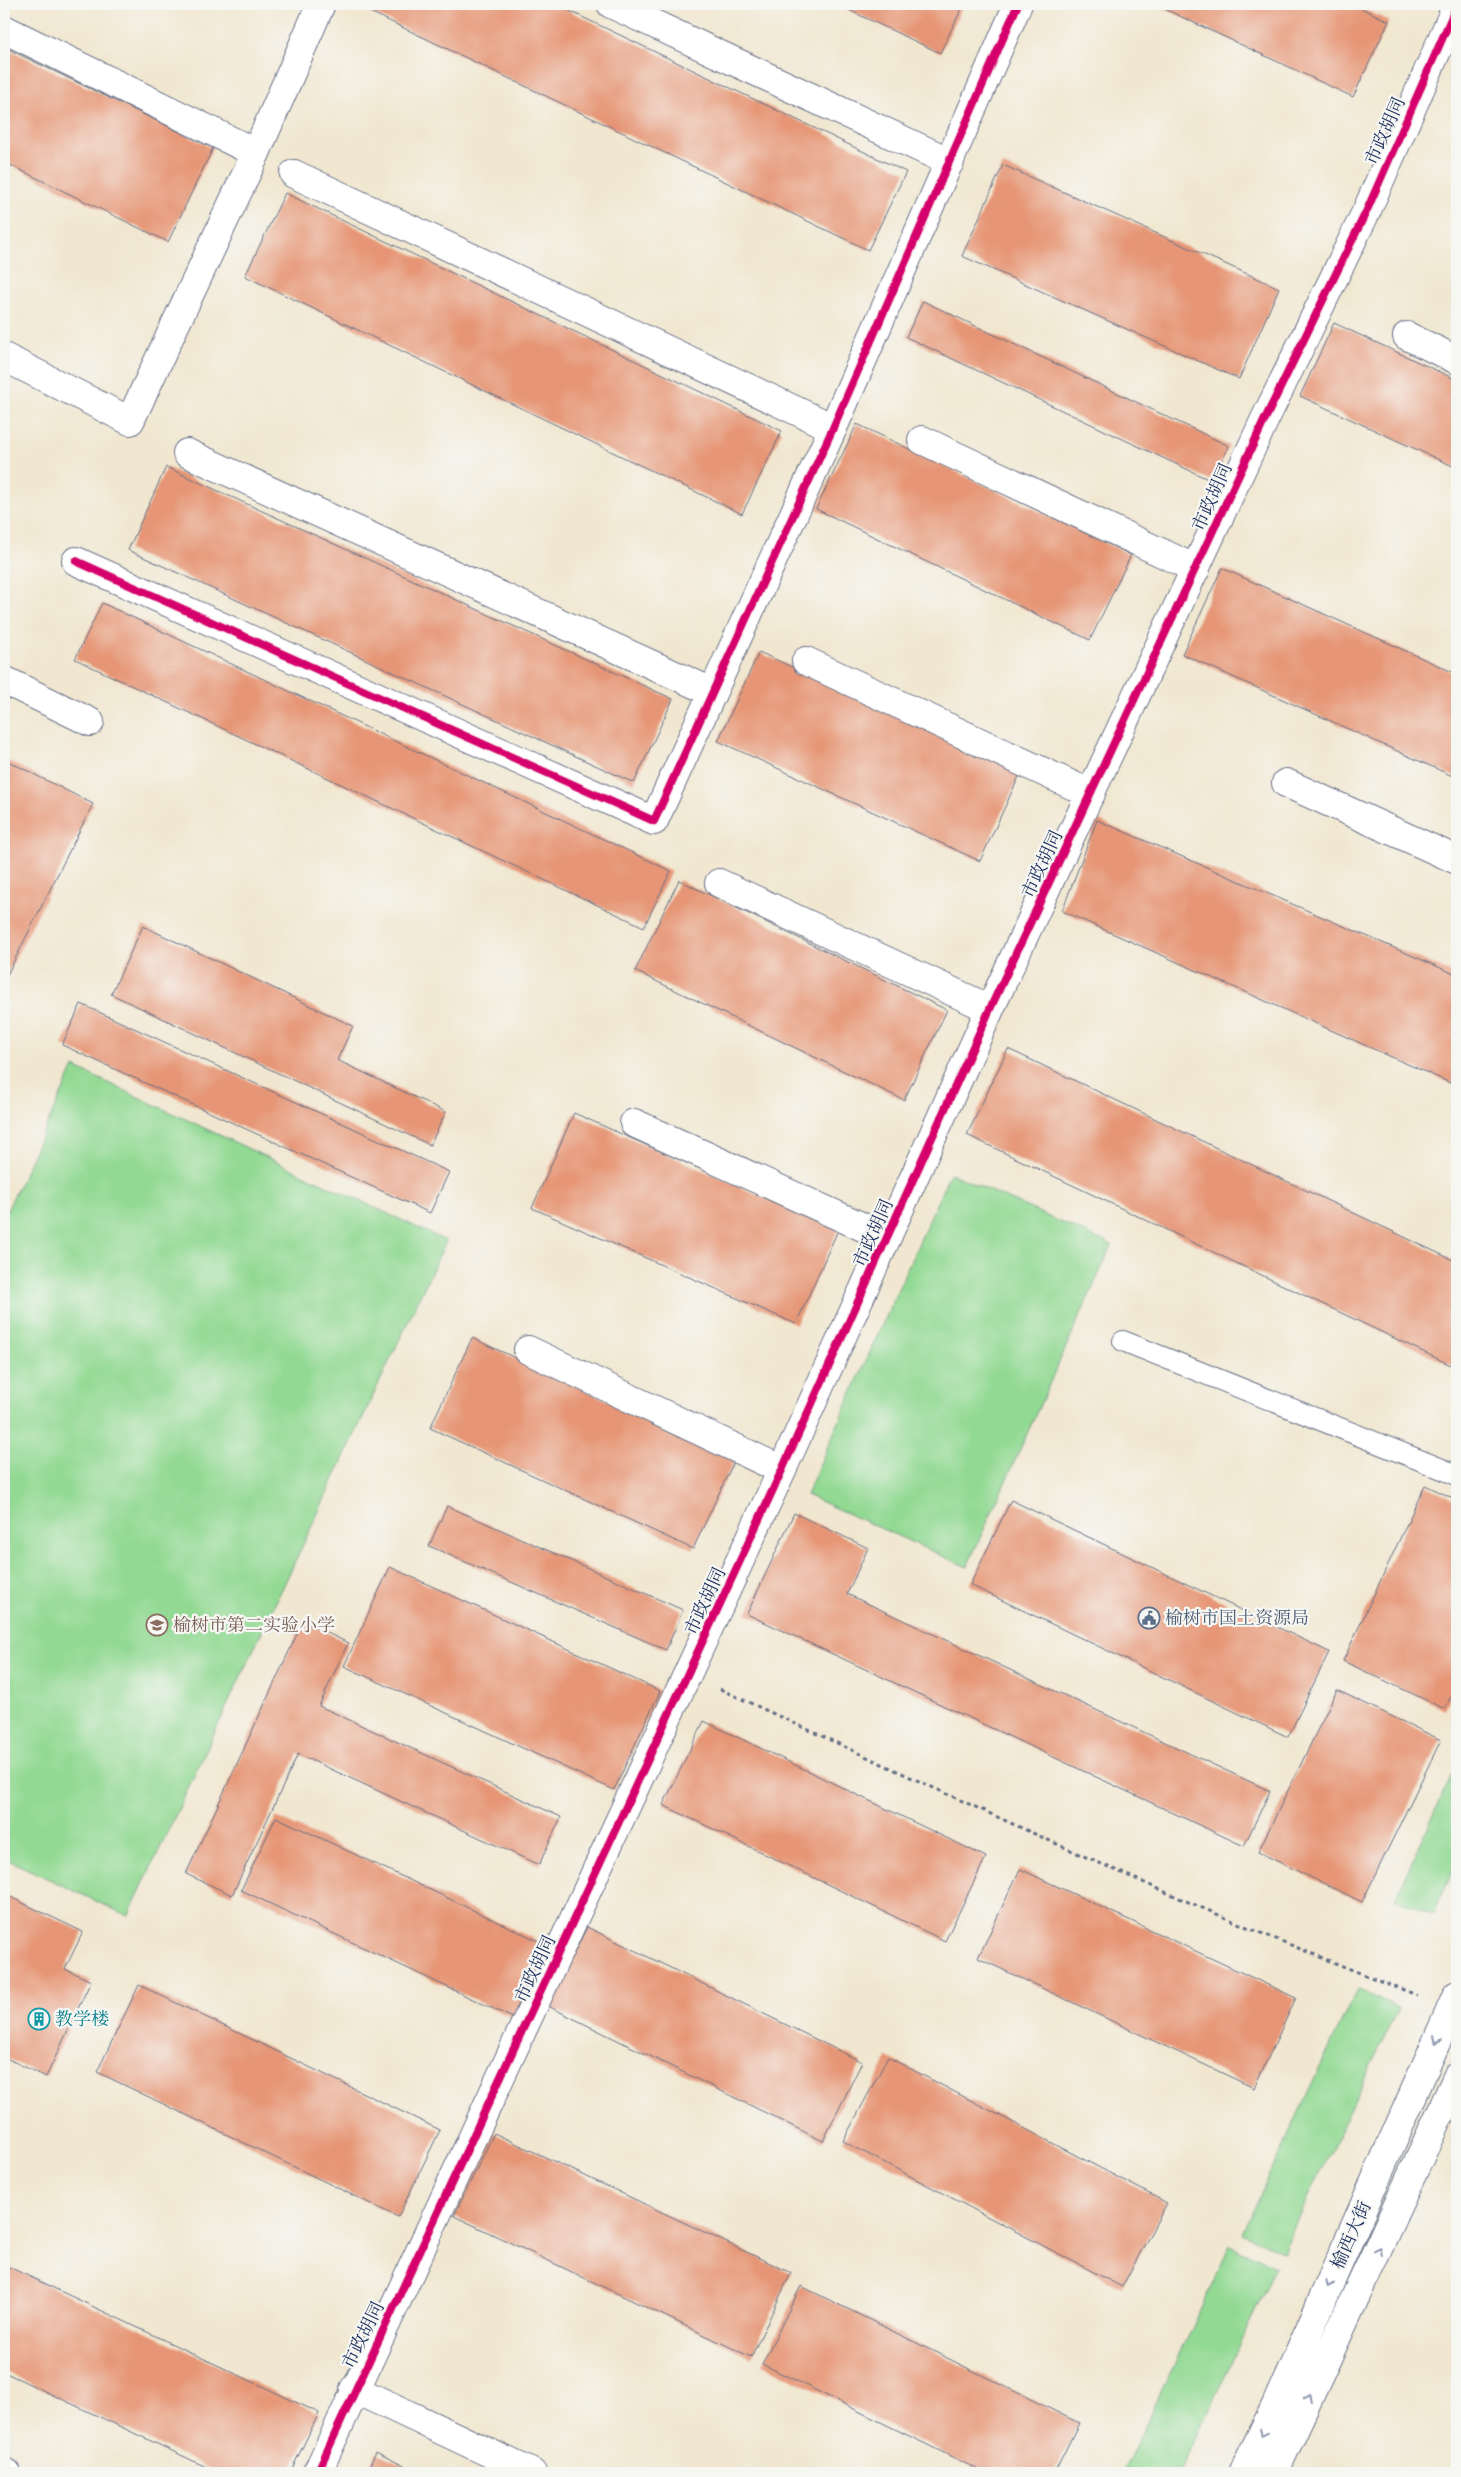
<svg xmlns="http://www.w3.org/2000/svg" width="1461" height="2477" font-family="'Sorts Mill Goudy','Noto Serif SC',serif">
  <style>
    .green { fill: #92d993; stroke: #568478 }
    .building { fill: #e69676 }
    .lines { fill: none; stroke-linecap: round; stroke-linejoin: round }
    .lane-casing { stroke: #666f86; stroke-width: 22 }
    .street-casing { stroke: #666f86; stroke-width: 30 }
    .secondary-casing { stroke: #666f86; stroke-width: 30 }
    .path { stroke: #666f86; stroke-width: 3; stroke-dasharray: 4 4; stroke-linecap: butt }
    .lane { stroke: #fff; stroke-width: 20 }
    .street { stroke: #fff; stroke-width: 28 }
    .secondary { stroke: #fff; stroke-width: 28 }
    .cycleway-casing { stroke: #f6f6f2; stroke-width: 11 }
    .cycleway { stroke: #d6006c; stroke-width: 8 }
    .oneway { stroke: #8d97ae }
    .labels { text-anchor: middle; stroke-width: 4.5; stroke-linejoin: round; paint-order: stroke }
    .street-label { font-size: 18px; fill: #1b2f5e; stroke: #f6f6f2 }
    .service-label { font-size: 18px; fill: #4e5e75; stroke: #f6f6f2; text-anchor: start }
    .education-label { font-size: 18px; fill: #785e54; stroke: #f6f6f2; text-anchor: start }
    .culture-label { font-size: 18px; fill: #0d838f; stroke: #f6f6f2; text-anchor: start }
  </style>
  <rect width="100%" height="100%" fill="#f6f6f2"/>
  <filter id="ink" filterUnits="userSpaceOnUse"><feTurbulence type="fractalNoise" baseFrequency=".02" numOctaves="2"/><feDisplacementMap in="SourceGraphic" scale="10" xChannelSelector="R" yChannelSelector="G"/><feConvolveMatrix kernelMatrix="1 2 1 2 8 2 1 2 1" color-interpolation-filters="sRGB"/></filter>
  <filter id="wash" filterUnits="userSpaceOnUse"><feTurbulence type="fractalNoise" baseFrequency=".0096" numOctaves="4" result="noise"/><feDisplacementMap in="SourceGraphic" scale="20" xChannelSelector="R" yChannelSelector="G"/><feGaussianBlur stdDeviation="1.12" result="paint"/><feColorMatrix in="noise" values="0 0 0 0 0 0 0 0 0 0 0 0 0 0 0 0 0 1.4 0 .05"/><feComposite in="paint" operator="in"/></filter>
  <g filter="url(#wash)">
    <rect width="100%" height="100%" fill="#f1e7d0"/>
    <!-- green -->
    <path class="green" d="M74 1067 446 1241 128 1916 4 1858V1217Z
      M950 1173 1112 1245 967 1567 806 1495Z
      M1457 1764V1862L1433 1915 1395 1898Z
      M1357 1989 1398 2008 1283 2252 1242 2233Z
      M1230 2246 1276 2267 1179 2473H1123Z"/>
    <g id="blocks">
      <!-- building -->
      <path class="building" d="M367 4H555L906 172 868 250 364 9Z
        M836 4H964L940 53Z
        M1154 4H1352L1389 21 1353 97Z
        M4 47 213 148 168 242 4 162Z
        M1003 165 1279 288 1239 379 962 256Z
        M285 193 782 431 742 514 245 276Z
        M923 301 1229 446 1212 481 906 337Z
        M1334 323 1457 380V468L1300 396Z
        M857 424 1131 555 1090 640 816 509Z
        M166 467 673 699 634 783 128 550Z
        M1222 568 1457 674V778L1182 654Z
        M102 603 671 871 644 927 75 659Z
        M759 652 1021 772 980 861 718 741Z
        M4 759 93 804 4 981Z
        M1097 820 1457 975V1086L1062 911Z
        M679 880 947 1010 904 1100 635 971Z
        M143 926 353 1026 337 1060 446 1112 430 1145 111 994Z
        M81 1004 449 1172 430 1213 62 1045Z
        M1008 1049 1457 1262V1368L967 1135Z
        M574 1113 838 1230 796 1324 532 1208Z
        M472 1338 735 1459 693 1549 430 1428Z
        M1425 1485 1457 1500V1683L1445 1709 1343 1661Z
        M1011 1500 1329 1652 1288 1737 970 1585Z
        M447 1506 683 1610 666 1650 429 1546Z
        M794 1513 868 1548 847 1594 1270 1791 1244 1846 747 1614Z
        M390 1567 660 1691 614 1790 344 1666Z
        M303 1621 348 1643 319 1706 561 1817 539 1865 298 1754 232 1895 186 1874Z
        M1337 1690 1441 1740 1362 1902 1258 1852Z
        M704 1721 986 1857 945 1941 663 1805Z
        M276 1817 549 1946 515 2019 241 1890Z
        M1020 1869 1296 1998 1254 2088 978 1958Z
        M4 1894 83 1932 65 1969 91 1981 46 2077 4 2057Z
        M587 1927 862 2062 823 2141 548 2006Z
        M139 1985 440 2130 398 2217 97 2072Z
        M888 2057 1167 2203 1122 2287 843 2141Z
        M494 2133 791 2273 751 2357 454 2216Z
        M9 2267 319 2413 290 2473H219L4 2372V2278Z
        M801 2286 1079 2423 1054 2473H985L762 2364Z
        M376 2452 418 2473H366Z"/>
    </g>
  </g>
  <g filter="url(#ink)">
    <use href="#blocks" fill-opacity="0" stroke="#666f86" stroke-width="1"/>
    <g class="lines">
      <!-- lane casing -->
      <g class="lane-casing">
        <path id="lane" d="M1123 1341 1457 1475"/>
      </g>
      <!-- street casing -->
      <g class="street-casing">
        <path id="street" d="M611 4 950 162
          M4 29 256 153
          M294 174 833 428
          M1407 336 1457 360
          M4 357 130 421 256 153 321 4
          M922 440 1196 569
          M187 453 712 692
          M76 561 654 821 833 428 1018 4
          M806 661 1091 794
          M4 680 90 722
          M1286 783 1457 860
          M719 883 990 1009
          M634 1123 887 1238
          M528 1350 782 1470
          M354 2389 532 2473
          M317 2473 782 1470 990 1009 1265 419 1367 210 1457 5"/>
      </g>
      <!-- secondary casing -->
      <g class="secondary-casing">
        <path id="secondary" d="M4 2472 7 2473
          M1243 2473 1276 2405 1457 1995
          M1274 2473 1457 2077"/>
      </g>
      <!-- path -->
      <path class="path" d="M720 1689C950 1795 1180 1905 1417 1995"/>
      <!-- lane -->
      <use href="#lane" class="lane"/>
      <!-- street -->
      <use href="#street" class="street"/>
      <!-- secondary -->
      <use href="#secondary" class="secondary"/>
      <!-- cycleway casing -->
      <g class="cycleway-casing">
        <path id="cycleway" d="M76 561 654 821 833 428 1018 4
          M317 2473 782 1470 990 1009 1265 419 1367 210 1457 5"/>
      </g>
      <!-- cycleway -->
      <use href="#cycleway" class="cycleway"/>
    </g>
    <!-- one-way arrows -->
    <defs><path id="oneway-chevron" d="M-2-3.5L2.5 0L-2 3.5" fill="none" stroke-width="1.6" stroke-linecap="round" stroke-linejoin="round" transform="scale(1.25)"/></defs>
    <g class="oneway">
      <use href="#oneway-chevron" transform="translate(1437 2040) rotate(114)"/>
      <use href="#oneway-chevron" transform="translate(1378 2250) rotate(-65)"/>
      <use href="#oneway-chevron" transform="translate(1329 2284) rotate(114)"/>
      <use href="#oneway-chevron" transform="translate(1309 2397) rotate(-65)"/>
      <use href="#oneway-chevron" transform="translate(1263 2433) rotate(116)"/>
    </g>
  </g>
  <!-- icons -->
  <defs>
    <g id="civic-ring" transform="scale(1.125)"><circle r="9.5" fill="#f6f6f2" stroke="#5c6f8a" stroke-width="1.5"/><path d="M-.6-6.5H3V-4.5H.6V-3L4-1V1h2V6H-6V1h2V-1L-.6-3ZM-1.2 2.5V6h2.4V2.5Z" fill="#5c6f8a"/></g>
    <g id="school-ring" transform="scale(1.125)"><circle r="9.5" fill="#f6f6f2" stroke="#8d6e63" stroke-width="1.5"/><path d="M0-5L7-2L0 1L-7-2ZM-4 1L0 2.5L4 1V4Q0 6-4 4Z" fill="#8d6e63"/></g>
    <g id="building-ring" transform="scale(1.125)"><circle r="9.5" fill="#f6f6f2" stroke="#0f9aa8" stroke-width="1.5"/><path d="M-4-6H4V6H1V3H-1V6H-4ZM-2.5-4.3h1.7v1.8h-1.7ZM.8-4.3h1.7v1.8H.8ZM-2.5-1h1.7V.8h-1.7ZM.8-1h1.7V.8H.8Z" fill="#0f9aa8"/></g>
  </defs>
  <g fill-rule="evenodd">
    <use href="#civic-ring" x="1149" y="1618"/>
    <use href="#school-ring" x="157" y="1625"/>
    <use href="#building-ring" x="39" y="2019"/>
  </g>
  <g class="labels">
    <!-- street labels -->
    <g class="street-label">
      <text transform="translate(1385 131) rotate(-66)" y="6">市政胡同</text>
      <text transform="translate(1212 497) rotate(-66)" y="6">市政胡同</text>
      <text transform="translate(1042 864) rotate(-65)" y="6">市政胡同</text>
      <text transform="translate(873 1233) rotate(-66)" y="6">市政胡同</text>
      <text transform="translate(705 1601) rotate(-65)" y="6">市政胡同</text>
      <text transform="translate(535 1969) rotate(-65)" y="6">市政胡同</text>
      <text transform="translate(1351 2235) rotate(-66)" y="6">榆西大街</text>
      <text transform="translate(363 2335) rotate(-64)" y="6">市政胡同</text>
    </g>
    <!-- service labels -->
    <g class="service-label">
      <text x="1165" y="1624">榆树市国土资源局</text>
    </g>
    <!-- education labels -->
    <g class="education-label">
      <text x="173" y="1631">榆树市第二实验小学</text>
    </g>
    <!-- culture labels -->
    <g class="culture-label">
      <text x="55" y="2025">教学楼</text>
    </g>
  </g>
  <!-- margin -->
  <rect width="1461" height="2477" fill="none" stroke="#f6f6f2" stroke-width="20"/>
</svg>
